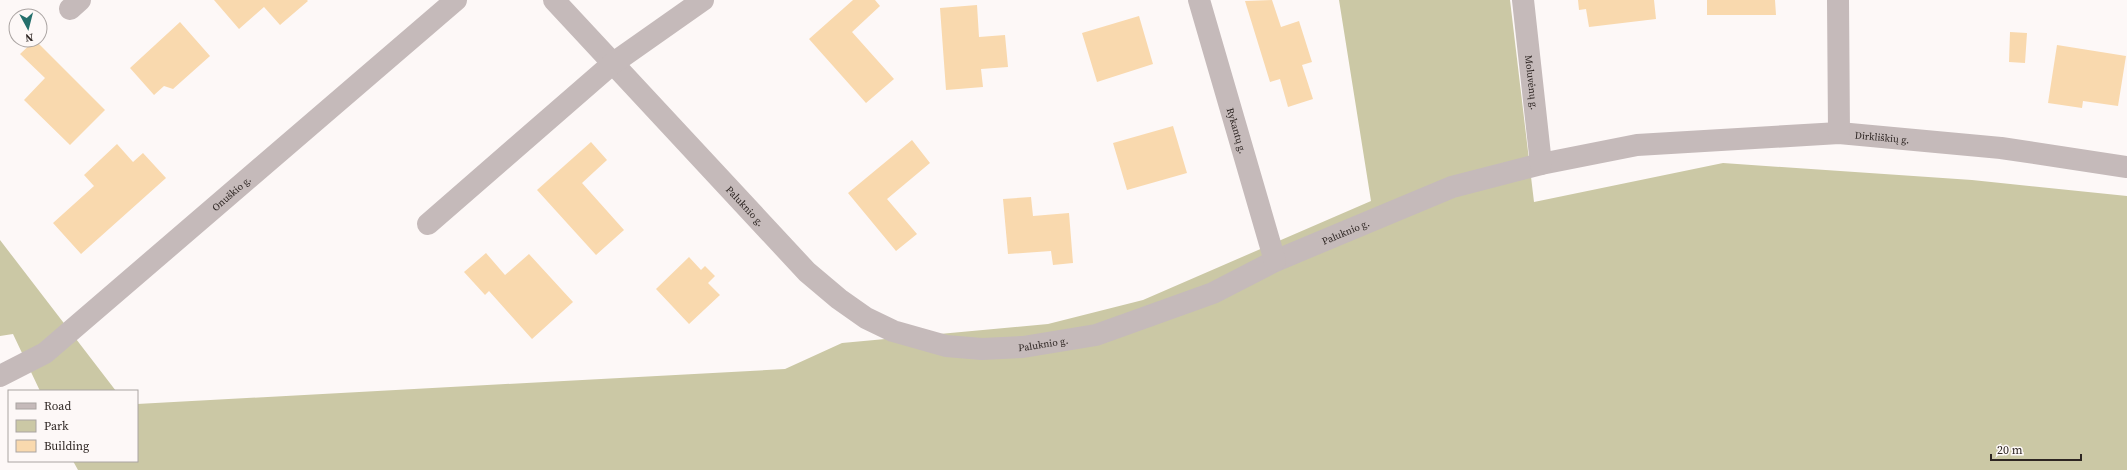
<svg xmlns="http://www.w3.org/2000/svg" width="2127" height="470" font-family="'Source Serif 4',serif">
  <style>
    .green { fill: #cbc8a5 }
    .building { fill: #f9d9ae }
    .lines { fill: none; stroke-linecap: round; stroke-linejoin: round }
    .minor { stroke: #c5baba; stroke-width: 22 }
    .labels { text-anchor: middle; stroke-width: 3; stroke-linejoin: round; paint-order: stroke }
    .street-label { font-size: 10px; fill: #2d2522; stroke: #fdf8f7 }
  </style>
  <rect width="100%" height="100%" fill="#fdf8f7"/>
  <!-- green -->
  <path class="green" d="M1339 0H1510L1534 202 1723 163 1972 180 2127 196V470H78L73 461H137V404L785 369 842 343 1048 324 1143 300 1371 201Z
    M0 240 116 391H40L13 334 0 336Z"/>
  <!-- building -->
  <path class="building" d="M214 0H307L308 1 280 25 264 7 239 29Z
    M853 0H875L880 6 852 32 894 79 866 103 809 39Z
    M1272 0 1281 27 1299 21 1312 62 1302 65 1313 99 1288 107 1280 79 1270 82 1245 1Z
    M1578 0H1654L1656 19 1589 27 1586 9 1579 10Z
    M1707 0H1775L1776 15H1707Z
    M977 5 979 37 1005 35 1008 67 981 69 983 87 946 90 940 8Z
    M1139 16 1153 64 1097 82 1082 33Z
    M180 22 210 56 173 89 164 86 154 95 130 68Z
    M2010 32 2027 33 2025 63 2009 62Z
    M35 40 105 110 70 145 24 100 45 78 20 54Z
    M2057 45 2126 56 2118 106 2083 101 2082 108 2048 103Z
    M1173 126 1187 173 1127 190 1113 143Z
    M912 140 930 163 887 199 917 234 896 251 848 193Z
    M591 142 607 160 582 183 624 230 596 255 537 190Z
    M117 144 133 162 143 153 166 178 81 254 53 223 94 186 84 175Z
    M1031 197 1033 216 1069 213 1073 263 1053 265 1051 251 1008 254 1003 199Z
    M486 253 505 275 529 254 573 302 532 339 489 291 485 295 464 272Z
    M689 257 701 270 705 266 715 276 708 283 720 295 689 324 656 289Z"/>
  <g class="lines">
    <!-- minor -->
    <g class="minor">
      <path id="s1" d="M554 0 807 272 839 299 866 318 893 331 946 346 982 349 1023 347 1096 335 1213 293 1275 261 1452 187 1541 164 1637 145 1839 133 2001 148 2127 167"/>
      <path id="s2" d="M1199 0 1275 261"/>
      <path id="s3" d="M1523 0 1541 164"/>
      <path d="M1838 0 1839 133"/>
      <path d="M70 9 80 0"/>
      <path d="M428 224 612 64 703 0"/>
      <path id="s4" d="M0 376 45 353 456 0"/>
    </g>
  </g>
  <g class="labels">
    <!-- street labels -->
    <g class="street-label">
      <text dy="4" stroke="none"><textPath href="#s3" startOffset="83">Moluvėnų g.</textPath></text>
      <text dy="4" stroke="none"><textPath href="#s2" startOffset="136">Rykantų g.</textPath></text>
      <text dy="4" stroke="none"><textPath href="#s1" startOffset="1504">Dirkliškių g.</textPath></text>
      <text dy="4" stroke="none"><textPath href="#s4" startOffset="296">Onuškio g.</textPath></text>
      <text dy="4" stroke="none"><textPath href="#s1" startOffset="281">Paluknio g.</textPath></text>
      <text dy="4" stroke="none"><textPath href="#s1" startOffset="953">Paluknio g.</textPath></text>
      <text dy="4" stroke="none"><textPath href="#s1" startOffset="629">Paluknio g.</textPath></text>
    </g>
  </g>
  <!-- legend -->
  <rect x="8" y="390" width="130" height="72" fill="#fdf8f7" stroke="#aaa4a2"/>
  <rect x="16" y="403" width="20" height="6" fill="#c5baba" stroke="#aaa4a2"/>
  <text x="44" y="410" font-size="12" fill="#2d2522">Road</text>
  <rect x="16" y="420" width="20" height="12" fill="#cbc8a5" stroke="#aaa4a2"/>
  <text x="44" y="430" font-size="12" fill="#2d2522">Park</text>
  <rect x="16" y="440" width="20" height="12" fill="#f9d9ae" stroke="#aaa4a2"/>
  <text x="44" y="450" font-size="12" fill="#2d2522">Building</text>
  <!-- north arrow -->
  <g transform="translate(28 28) rotate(173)"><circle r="19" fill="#fdf8f7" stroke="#aaa4a2"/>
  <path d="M0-3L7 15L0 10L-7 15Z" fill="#246f6c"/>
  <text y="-6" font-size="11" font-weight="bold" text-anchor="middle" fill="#2d2522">N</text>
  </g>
  <!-- scale -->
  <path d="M1991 454v6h90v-6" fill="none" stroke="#2d2522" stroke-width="2"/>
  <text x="1997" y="454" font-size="12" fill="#2d2522" stroke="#fdf8f7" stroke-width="3" paint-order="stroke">20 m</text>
</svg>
